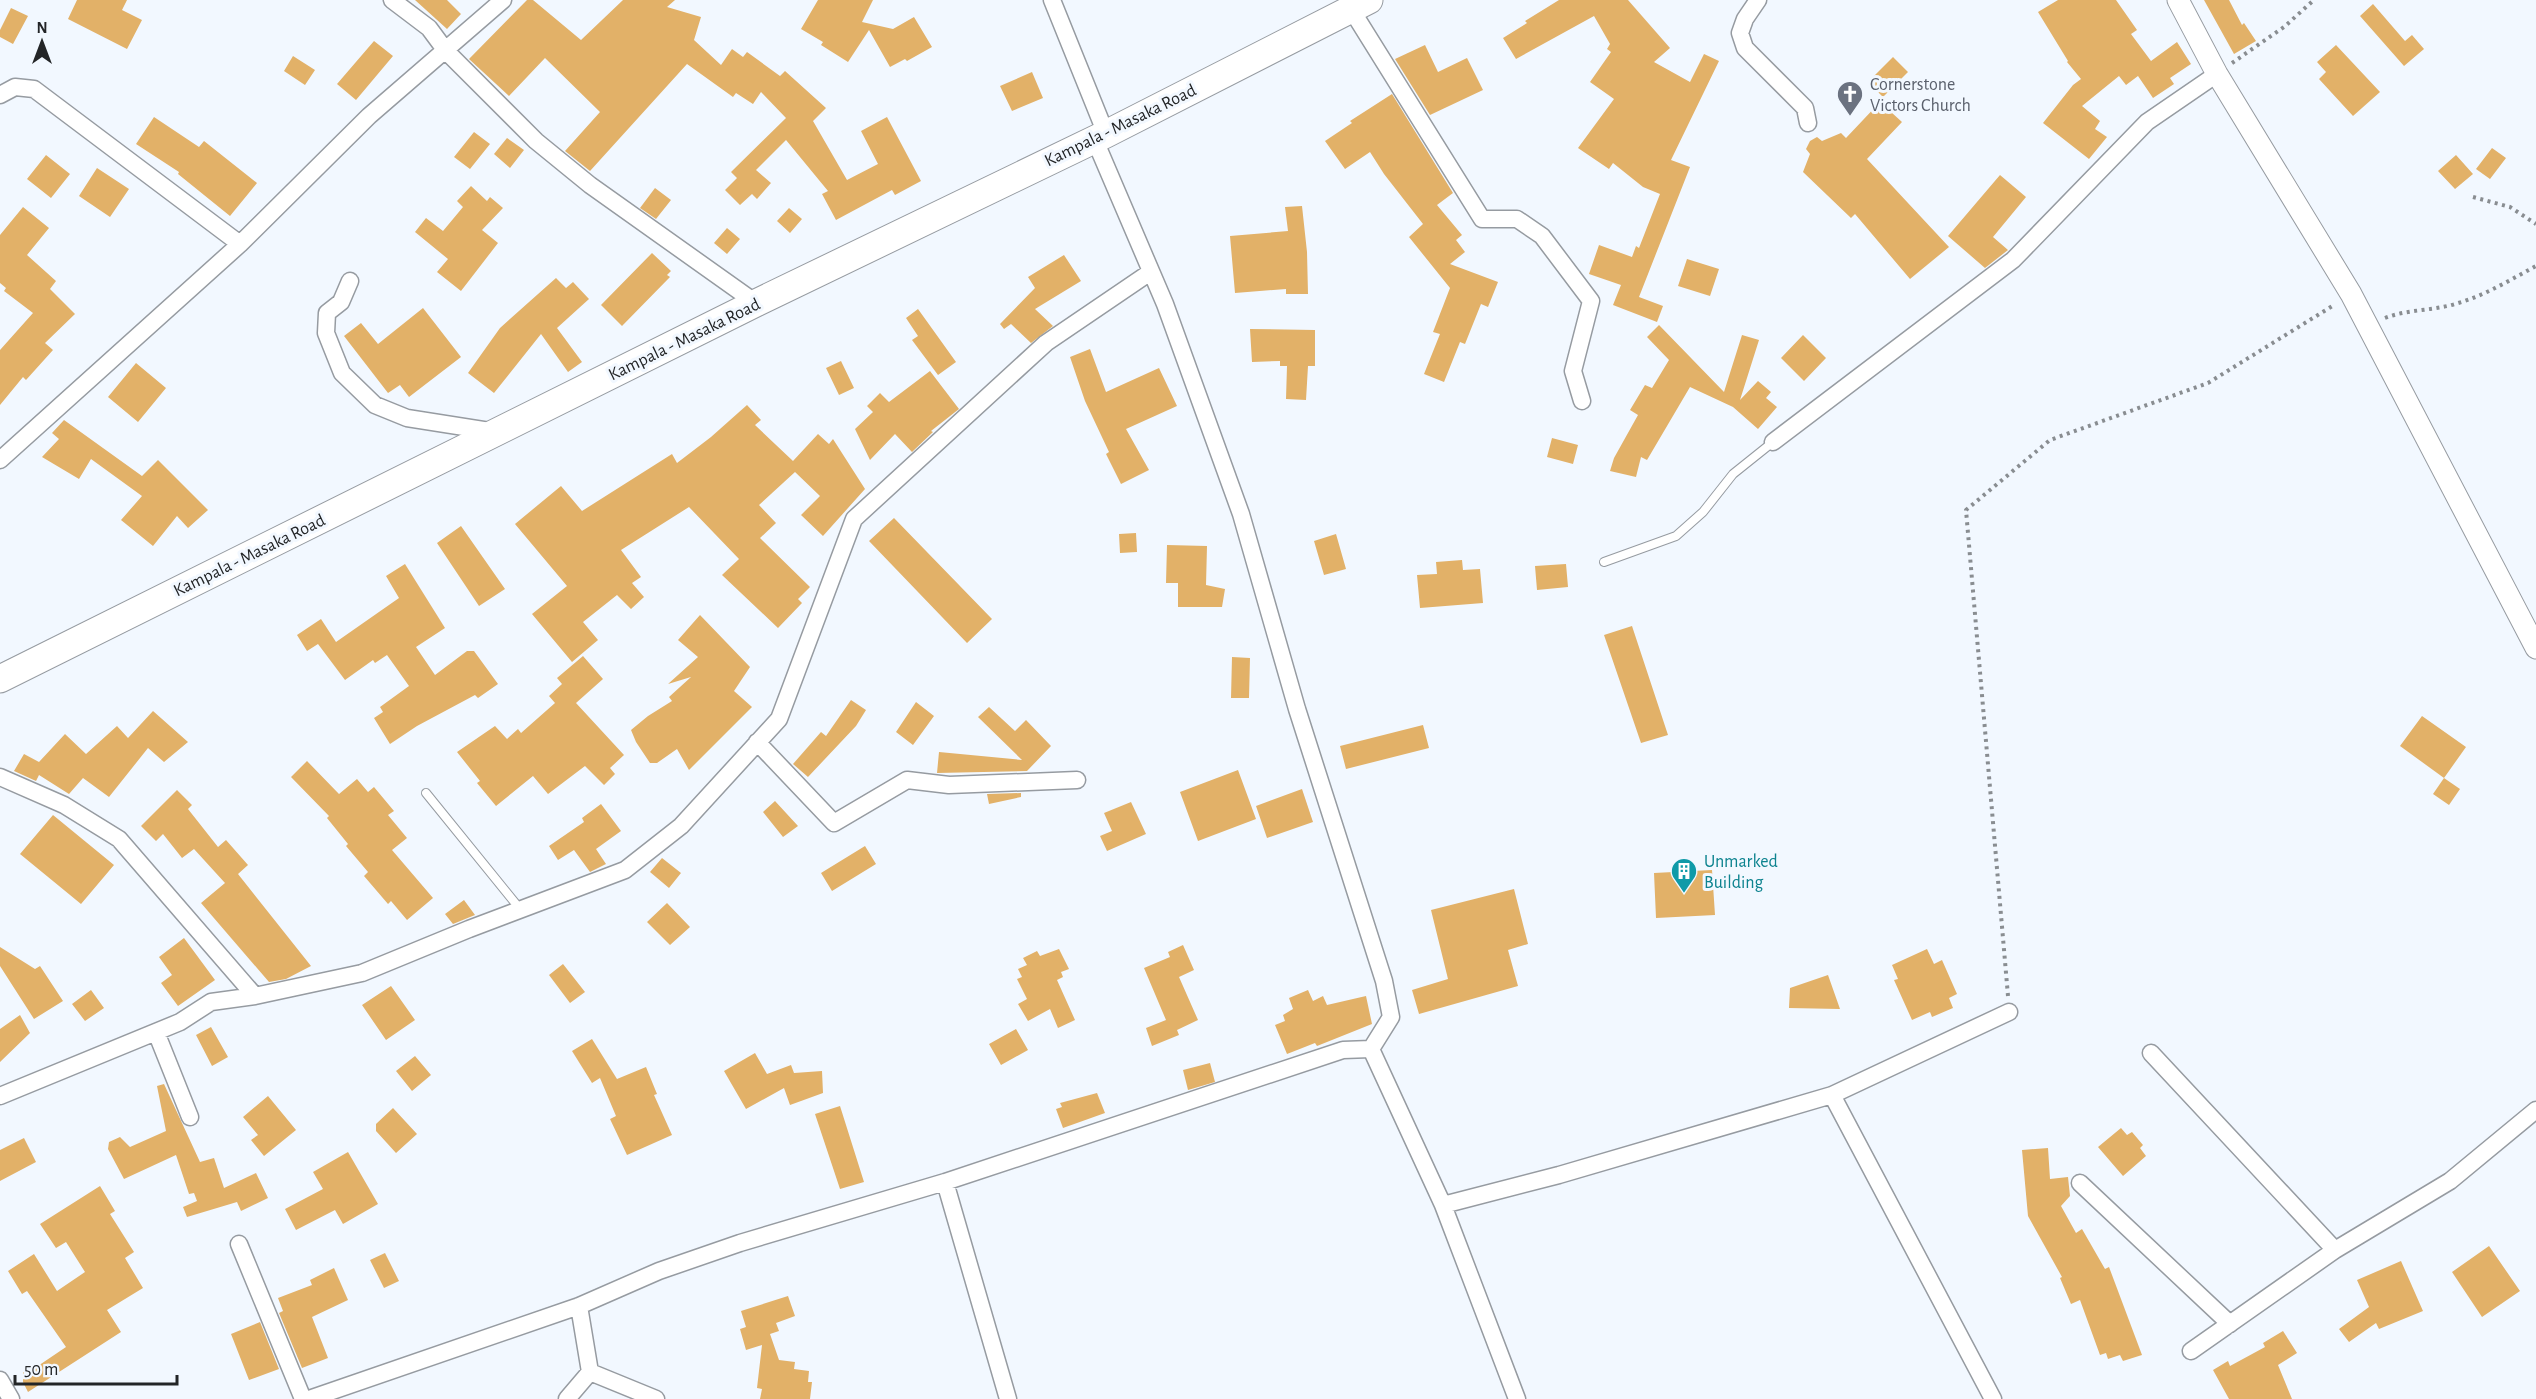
<svg xmlns="http://www.w3.org/2000/svg" width="2536" height="1399" font-family="'Alegreya Sans',sans-serif">
  <style>
    .building { fill: #e2b168 }
    .lines { fill: none; stroke-linecap: round; stroke-linejoin: round }
    .service-casing { stroke: #969ba1; stroke-width: 10 }
    .minor-casing { stroke: #969ba1; stroke-width: 19 }
    .tertiary-casing { stroke: #969ba1; stroke-width: 23 }
    .primary-casing { stroke: #969ba1; stroke-width: 29 }
    .path { stroke: #898d91; stroke-width: 4; stroke-dasharray: 3 4.5; stroke-linecap: butt }
    .service { stroke: #fff; stroke-width: 8 }
    .minor { stroke: #fff; stroke-width: 16 }
    .tertiary { stroke: #fff; stroke-width: 21 }
    .primary { stroke: #fff; stroke-width: 27 }
    .labels { text-anchor: middle; stroke-width: 6; stroke-linejoin: round; paint-order: stroke }
    .worship-label { font-size: 18px; fill: #5b616d; stroke: #f2f8ff; text-anchor: start }
    .street-label { font-size: 18px; fill: #232527; stroke: #f2f8ff }
    .culture-label { font-size: 18px; fill: #0d838f; stroke: #f2f8ff; text-anchor: start }
  </style>
  <rect width="100%" height="100%" fill="#f2f8ff"/>
  <!-- building -->
  <path class="building" d="M77 0H127L122 10 142 20 127 49 68 19Z
    M415 0H447L461 14 447 29Z
    M527 0H533L581 40 623 0H675L667 7 701 17 694 40 721 65 732 49 743 57 747 52 780 76 785 71 826 108 813 121 847 180 878 164 861 131 887 117 921 181 895 195 892 190 836 220 822 194 828 191 786 140 756 170 771 183 757 199 752 194 740 205 725 190 737 178 731 172 786 118 761 92 753 104 736 93 733 97 687 64 590 171 565 151 600 112 545 58 509 96 469 59Z
    M818 0H873L862 22 893 29 914 17 932 47 907 61 905 59 890 67 869 30 848 62 821 45 823 42 801 29Z
    M1559 0H1628L1670 48 1654 62 1690 82 1704 54 1719 61 1671 160 1690 167 1639 297 1663 306 1657 322 1613 305 1621 285 1589 274 1599 245 1632 257 1636 246 1639 248 1660 194 1643 187 1613 163 1609 169 1578 148 1614 99 1590 82 1611 52 1607 49 1610 44 1594 16 1516 59 1503 38 1527 23 1525 21Z
    M2058 0H2116L2137 30 2131 34 2151 61 2177 42 2191 64 2170 78 2174 84 2153 98 2138 76 2126 85 2119 76 2082 106 2100 121 2095 129 2107 137 2089 159 2043 123 2073 85 2081 79 2067 62 2068 61 2038 12Z
    M2204 0H2229L2242 25 2244 23 2256 41 2234 54Z
    M2373 4 2405 41 2412 35 2424 49 2404 66 2360 16Z
    M11 8 28 16 13 44 0 37V30Z
    M374 41 393 56 356 100 337 84Z
    M1425 45 1438 72 1467 58 1483 90 1430 115 1395 59Z
    M2336 45 2380 92 2353 116 2319 79 2326 72 2317 62Z
    M293 56 315 70 305 85 284 71Z
    M1893 57 1908 72 1883 97 1868 82Z
    M1032 72 1043 98 1012 111 1000 86Z
    M1392 94 1453 193 1437 205 1462 235 1456 240 1465 252 1450 264 1498 282 1488 307 1481 304 1465 344 1460 342 1444 382 1424 374 1440 334 1433 332 1450 288 1409 237 1423 224 1384 174 1370 152 1345 169 1325 141 1352 123 1350 121Z
    M1880 102 1902 122 1867 159 1949 247 1910 279 1855 214 1851 218 1803 172 1810 154 1806 149 1810 141 1817 137 1822 141 1841 133 1846 138Z
    M154 117 199 147 204 141 257 183 230 216 178 174 179 172 136 144Z
    M474 132 490 144 470 169 454 157Z
    M507 138 524 150 510 168 494 154Z
    M2492 148 2506 158 2490 179 2476 169Z
    M46 155 70 174 51 198 27 179Z
    M2456 155 2473 174 2455 189 2438 171Z
    M97 168 129 189 110 217 79 196Z
    M2000 175 2026 197 1993 237 2008 250 1985 268 1948 236Z
    M471 186 487 201 490 197 503 208 482 230 498 243 461 291 437 272 448 259 415 232 426 218 443 231 463 207 457 201Z
    M655 188 671 200 656 219 640 208Z
    M1302 206 1307 252 1308 294H1286V289L1235 293 1230 236 1288 231 1285 207Z
    M23 207 49 228 27 255 56 281 50 289 75 314 45 343 53 350 26 380 23 377 0 405V350L33 313 4 291 6 288 0 283V235Z
    M789 208 802 219 790 233 777 221Z
    M727 228 740 239 727 254 714 243Z
    M652 253 671 271 667 275 670 277 622 326 601 305Z
    M1064 255 1081 281 1035 309 1053 326 1031 343 1011 324 1004 329 1000 324 1035 288 1028 277Z
    M1687 259 1719 269 1710 296 1678 286Z
    M556 278 566 288 573 282 589 299 557 328 582 362 568 372 541 334 494 393 468 373 500 328Z
    M423 308 461 357 409 397 400 385 388 393 344 336 361 323 378 344Z
    M918 309 956 362 938 375 912 340 918 336 906 318Z
    M1659 325 1724 392 1742 335 1759 340 1740 400 1758 381 1771 392 1766 398 1777 407 1758 429 1733 407 1690 387 1647 460 1641 457 1636 477 1610 471 1614 458 1638 415 1630 410 1645 385 1652 388 1669 360 1647 337Z
    M1250 329 1315 330V366H1308L1306 400 1286 399 1287 366H1280V361L1252 362Z
    M1803 335 1826 358 1804 381 1781 358Z
    M1090 349 1106 392 1159 368 1177 406 1126 429 1149 470 1121 484 1106 454 1109 452 1085 401 1070 357Z
    M841 361 854 388 839 395 826 368Z
    M136 363 166 388 138 422 108 397Z
    M930 371 959 409 931 431 933 432 912 452 895 434 870 460 855 429 873 412 867 406 880 393 889 402Z
    M747 405 761 420 755 425 793 461 818 434 829 444 833 439 865 489 823 536 801 515 820 496 795 472 759 505 776 523 760 538 810 587 798 599 802 603 778 628 722 575 739 559 689 507 621 550 641 577 632 583 644 597 631 609 617 595 583 622 598 640 572 662 532 614 567 586 515 524 561 486 582 511 672 454 677 463 711 437Z
    M64 420 142 476 158 460 208 510 188 528 177 516 153 546 121 520 142 496 91 459 79 479 42 457 59 439 52 433Z
    M1552 438 1578 445 1573 464 1547 457Z
    M894 518 992 619 967 643 869 541Z
    M461 526 505 589 479 606 437 543Z
    M1136 533 1137 552 1120 553 1119 534Z
    M1336 534 1346 569 1324 575 1314 541Z
    M1167 545 1207 546 1206 585 1225 589 1222 607H1178V583H1166Z
    M1462 560 1463 570 1480 569 1483 603 1420 608 1417 575 1437 574 1436 562Z
    M405 564 445 628 416 647 435 675 467 651H474L498 684 478 698 475 695 417 726 390 744 374 718 383 712 380 707 409 686 387 655 375 663 373 660 345 680 318 644 307 651 297 635 321 619 336 642 399 598 386 576Z
    M1566 564 1568 587 1537 590 1535 566Z
    M700 615 750 667 734 691 752 707 689 770 677 749 657 763H650L636 742 631 730 648 716 672 701 669 697 691 677 668 684 698 657 678 640Z
    M1632 626 1668 735 1641 743 1604 635Z
    M583 656 603 679 576 703 624 755 610 768 615 774 604 785 585 766 548 794 533 776 496 806 477 783 480 781 457 752 495 726 507 739 518 729 521 733 555 703 549 696 562 684 557 678Z
    M1232 657 1250 658 1249 698H1231Z
    M851 700 866 710 856 726 808 777 793 764 821 732 826 736Z
    M916 702 934 716 913 745 896 732Z
    M989 707 1015 731 1026 720 1051 746 1027 771 937 773 939 752 1022 760 978 717Z
    M153 711 188 742 164 762 148 748 109 797 83 778 69 794 39 775 36 781 14 771 24 754 39 762 65 734 86 754 117 726 128 738Z
    M2422 716 2466 747 2444 778 2400 746Z
    M1423 725 1429 748 1346 769 1340 746Z
    M307 761 339 794 357 779 368 792 374 787 394 811 388 815 407 838 392 850 433 898 407 920 391 901 388 904 364 876 368 872 346 846 348 844 327 818 329 816 291 777Z
    M1238 770 1256 819 1198 841 1180 792Z
    M2444 778 2460 789 2449 805 2433 794Z
    M1302 789 1313 822 1267 838 1256 806Z
    M177 790 192 805 188 809 218 847 226 840 248 865 238 874 311 966 286 979 269 982 201 903 225 883 194 849 182 858 163 834 156 841 141 826Z
    M1021 793V797L989 804 987 794Z
    M775 801 798 826 783 837 763 812Z
    M1131 802 1146 834 1107 851 1100 836 1112 831 1104 813Z
    M601 804 621 831 596 849 606 864 590 872 574 850 558 860 549 846 584 822 582 818Z
    M53 815 114 865 81 904 20 854Z
    M865 846 876 864 832 891 821 873Z
    M662 858 681 873 669 888 650 872Z
    M1712 870 1715 915 1656 918 1654 873Z
    M1514 889 1528 944 1508 950 1518 986 1419 1014 1412 990 1448 979 1431 910Z
    M464 900 475 915 453 924 445 914Z
    M667 903 690 927 670 945 647 922Z
    M184 938 215 980 178 1006 161 983 172 975 159 957Z
    M1183 945 1194 970 1179 977 1198 1020 1177 1030 1179 1035 1152 1046 1146 1028 1166 1020 1144 968 1170 957 1168 952Z
    M0 947 35 969 40 966 63 1001 34 1019 0 966Z
    M1059 949 1069 969 1061 972 1063 977 1057 980 1075 1020 1058 1028 1050 1009 1028 1021 1018 1004 1027 999 1017 979 1022 977 1018 969 1027 965 1023 958 1037 951 1040 956Z
    M1927 949 1934 964 1942 960 1957 994 1949 998 1953 1008 1932 1017 1930 1012 1912 1020 1894 980 1898 979 1892 965Z
    M563 964 585 992 570 1003 549 975Z
    M1828 975 1840 1009 1789 1008 1790 988Z
    M391 986 415 1020 386 1040 362 1005Z
    M91 990 104 1008 85 1021 72 1004Z
    M1308 990 1313 1001 1323 996 1327 1005 1366 996 1372 1024 1317 1046 1315 1043 1287 1054 1275 1025 1285 1021 1283 1015 1293 1009 1289 998Z
    M20 1015 30 1033 0 1062V1029Z
    M211 1027 228 1057 212 1066 196 1035Z
    M1016 1029 1028 1050 1001 1065 989 1044Z
    M592 1039 617 1079 646 1067 657 1094 654 1095 672 1135 627 1155 610 1119 616 1116 600 1078 592 1083 572 1051Z
    M755 1053 767 1074 791 1065 794 1073 822 1071 823 1093 790 1105 784 1088 746 1109 724 1071Z
    M415 1056 431 1075 412 1091 396 1071Z
    M1210 1063 1215 1082 1188 1090 1183 1070Z
    M164 1084 200 1162 214 1158 224 1188 256 1173 268 1198 241 1211 237 1202 187 1217 183 1207 197 1201 194 1193 189 1194 176 1155 124 1179 108 1149 109 1142 120 1137 130 1147 166 1131 157 1086Z
    M1097 1093 1105 1113 1063 1128 1056 1109 1062 1107 1060 1103Z
    M268 1096 296 1130 264 1156 251 1140 258 1135 243 1117Z
    M840 1106 864 1182 840 1189 815 1114Z
    M393 1108 417 1134 396 1153 376 1131V1124Z
    M2121 1128 2127 1135 2132 1132 2143 1145 2140 1148 2146 1156 2123 1176 2098 1147Z
    M24 1138 36 1162 0 1181V1150Z
    M2048 1148 2050 1179 2068 1177 2070 1196 2061 1206 2076 1233 2082 1229 2105 1269 2109 1267 2142 1355 2123 1361 2120 1355 2108 1359 2106 1353 2100 1355 2080 1300 2071 1304 2060 1278 2062 1277 2028 1216 2022 1150Z
    M348 1152 378 1204 343 1224 335 1210 296 1230 285 1209 323 1189 313 1172Z
    M100 1186 115 1211 110 1214 134 1252 125 1258 143 1288 107 1310 121 1332 28 1392 23 1382V1372H29L66 1347 27 1291 22 1294 8 1271 34 1254 57 1291 85 1272 66 1242 56 1248 40 1224Z
    M2489 1246 2520 1291 2482 1317 2452 1272Z
    M385 1253 399 1281 384 1288 370 1260Z
    M2401 1261 2423 1311 2379 1329 2376 1323 2349 1342 2339 1329 2369 1307 2357 1280Z
    M334 1268 348 1300 312 1317 328 1358 302 1368 279 1313 283 1311 278 1298 312 1285 310 1280Z
    M788 1296 795 1316 776 1323 779 1331 770 1334 779 1360 795 1362 794 1369 809 1371 808 1382H812L810 1399H760L762 1389 757 1388 762 1345 746 1350 740 1329 746 1327 741 1311Z
    M260 1322 279 1369 249 1380 231 1334Z
    M2283 1331 2297 1353 2278 1365 2292 1399H2229L2213 1370 2228 1361 2230 1366 2265 1347 2263 1343Z"/>
  <g class="lines">
    <!-- service casing -->
    <g class="service-casing">
      <path id="service" d="M1604 562 1676 536 1703 512 1733 474 1773 442
        M426 793 520 909"/>
    </g>
    <!-- minor casing -->
    <g class="minor-casing">
      <path id="minor" d="M392 0 429 28 446 51 536 141 590 185 756 303
        M1052 0 1106 134
        M1758 0 1745 19 1740 33 1745 48 1805 108 1808 123
        M1351 9 1482 219H1517L1542 236 1591 301 1573 371 1582 401
        M0 95 15 87 34 89 240 244
        M350 281 341 302 327 313 326 333 342 373 375 405 407 418 496 432
        M1773 442 2013 260 2147 122 2217 74
        M0 460 240 244 369 116 503 0
        M757 742 834 823 907 780 949 785 1077 780
        M0 777 64 805 119 839 255 996
        M156 1032 190 1117
        M1371 1049 1443 1205 1517 1399
        M2151 1053 2335 1250
        M1832 1095 1993 1399
        M0 1096 180 1022 211 1002 255 996 362 973 469 929 625 870 681 826 779 719 854 519 1046 343 1149 273
        M945 1182 1008 1399
        M2080 1183 2230 1324
        M1443 1205 1559 1175 1832 1095 2009 1012
        M239 1244 303 1399
        M579 1306 590 1372
        M2191 1351 2335 1250 2450 1181 2536 1110
        M590 1372 656 1399
        M0 1380 11 1399
        M309 1399 579 1306 659 1271 740 1243 945 1182 1343 1050 1371 1049 1391 1017 1384 981 1297 709 1241 514 1165 304 1094 138
        M567 1399 590 1372"/>
    </g>
    <!-- tertiary casing -->
    <g class="tertiary-casing">
      <path id="tertiary" d="M2178 0 2217 74 2351 294 2536 648"/>
    </g>
    <!-- primary casing -->
    <g class="primary-casing">
      <path id="primary" d="M0 679 756 303 1106 134 1369 0"/>
    </g>
    <!-- path -->
    <path class="path" d="M2232 63 2284 27 2314 0
      M2473 197 2510 207 2536 224
      M2385 318C2408 309 2432 311 2455 304 2484 296 2510 280 2536 266
      M2008 996 1966 510 2050 440 2208 383 2334 305"/>
    <!-- service -->
    <use href="#service" class="service"/>
    <!-- minor -->
    <use href="#minor" class="minor"/>
    <!-- tertiary -->
    <use href="#tertiary" class="tertiary"/>
    <!-- primary -->
    <use href="#primary" class="primary"/>
  </g>
  <!-- icons -->
  <defs>
    <g id="church-pin" transform="scale(1.35)"><path d="M0 17L-7.5 6A9.5 9.5 0 1 1 7.5 6Z" fill="#6b7280" stroke="#f2f8ff"/><path d="M-1.2-6h2.4v3.5h3.3v2.4h-3.3V6h-2.4V-.1h-3.3v-2.4h3.3Z" fill="#fff"/></g>
    <g id="building-pin" transform="scale(1.35)"><path d="M0 17L-7.5 6A9.5 9.5 0 1 1 7.5 6Z" fill="#0f9aa8" stroke="#f2f8ff"/><path d="M-4-6H4V6H1V3H-1V6H-4ZM-2.5-4.3h1.7v1.8h-1.7ZM.8-4.3h1.7v1.8H.8ZM-2.5-1h1.7V.8h-1.7ZM.8-1h1.7V.8H.8Z" fill="#fff"/></g>
  </defs>
  <g fill-rule="evenodd">
    <use href="#church-pin" x="1850" y="94"/>
    <use href="#building-pin" x="1684" y="871"/>
  </g>
  <g class="labels">
    <!-- worship labels -->
    <g class="worship-label">
      <text x="1870" y="90">Cornerstone<tspan x="1870" dy="21">Victors Church</tspan></text>
    </g>
    <!-- street labels -->
    <g class="street-label">
      <text transform="translate(1120 125) rotate(-26)" y="6">Kampala - Masaka Road</text>
      <text transform="translate(684 339) rotate(-26)" y="6">Kampala - Masaka Road</text>
      <text transform="translate(249 555) rotate(-26)" y="6">Kampala - Masaka Road</text>
    </g>
    <!-- culture labels -->
    <g class="culture-label">
      <text x="1704" y="867">Unmarked<tspan x="1704" dy="21">Building</tspan></text>
    </g>
  </g>
  <!-- north arrow -->
  <g transform="translate(42 42)" stroke="#f2f8ff" stroke-width="4.5" paint-order="stroke">
  <path d="M0-4.5L10 22L0 15L-10 22Z" fill="#232527"/>
  <text y="-9" font-size="16" font-weight="bold" text-anchor="middle" fill="#232527">N</text>
  </g>
  <!-- scale -->
  <path d="M15 1375v9h162v-9" fill="none" stroke="#232527" stroke-width="3"/>
  <text x="24" y="1375" font-size="18" fill="#232527" stroke="#f2f8ff" stroke-width="4.5" paint-order="stroke">50 m</text>
</svg>
